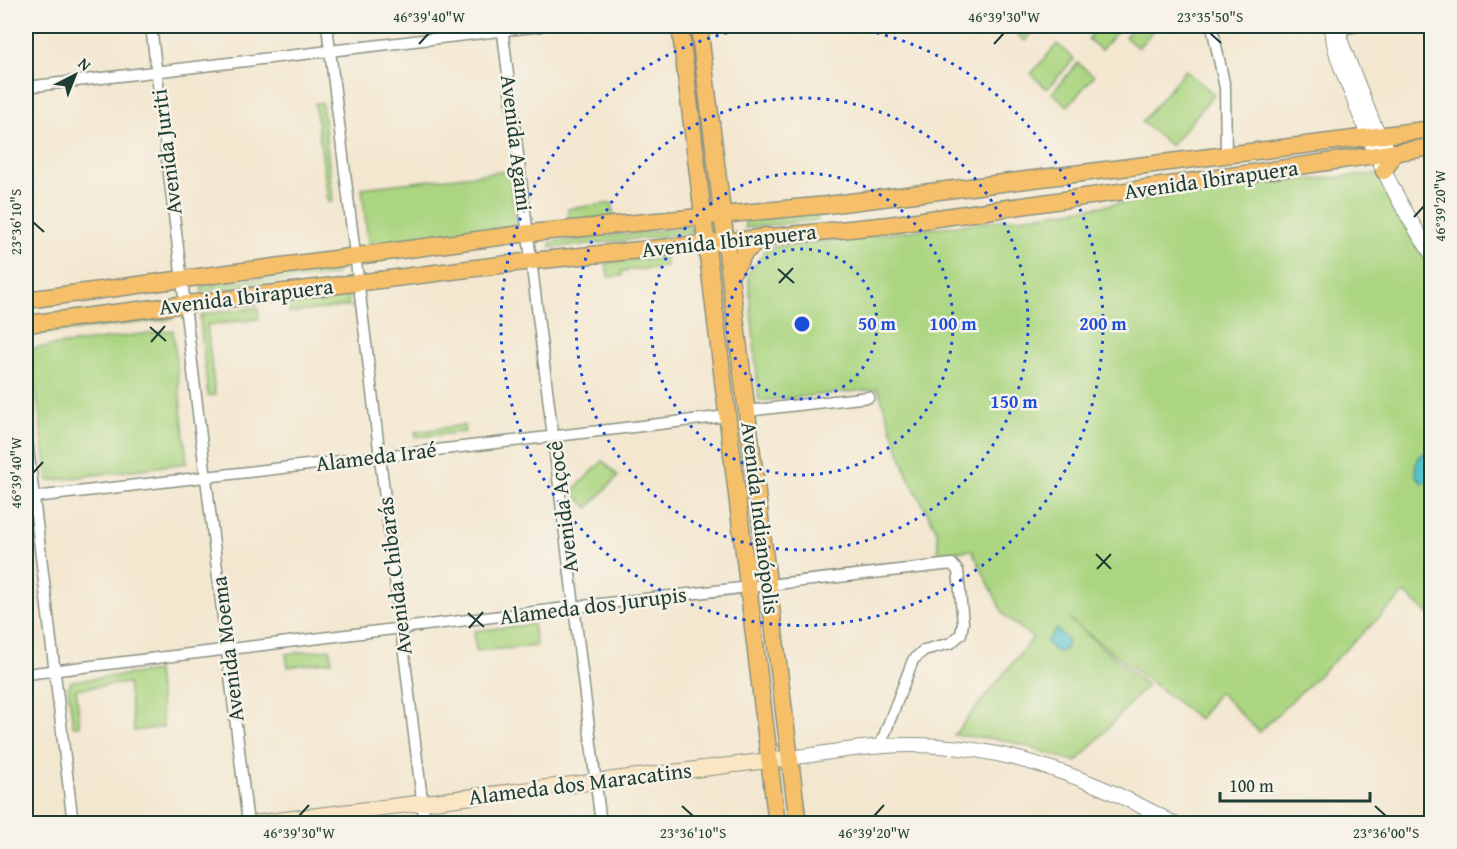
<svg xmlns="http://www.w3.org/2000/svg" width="1457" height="849" font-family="'Gentium Book Plus',serif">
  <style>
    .green { fill: #abd581; stroke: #65895a; stroke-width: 1.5 }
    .water { fill: #56c4cc; stroke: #3a8080; stroke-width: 1.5 }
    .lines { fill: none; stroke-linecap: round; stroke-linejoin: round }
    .minor-casing { stroke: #899282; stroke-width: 13 }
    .tertiary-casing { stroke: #899282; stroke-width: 16 }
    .secondary-casing { stroke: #899282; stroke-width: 17 }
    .primary-casing { stroke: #899282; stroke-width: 19 }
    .minor { stroke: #fff; stroke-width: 10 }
    .tertiary { stroke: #fff; stroke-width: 14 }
    .secondary { stroke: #fbe6c4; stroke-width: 15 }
    .primary { stroke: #f6c06b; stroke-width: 16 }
    .ticks { fill: none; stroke: #1f3d34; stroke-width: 2 }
    .ring { fill: none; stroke: #1d4ed8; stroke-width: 3; stroke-dasharray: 3 6 }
    .labels { text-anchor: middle; stroke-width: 5; stroke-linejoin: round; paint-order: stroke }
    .street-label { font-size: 22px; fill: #1f3d34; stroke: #f7f3e8 }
    .centre { fill: #1d4ed8; stroke: #f7f3e8; stroke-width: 3 }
    .ring-label { font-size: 18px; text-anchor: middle; font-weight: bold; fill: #1d4ed8; stroke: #f7f3e8; stroke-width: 5; stroke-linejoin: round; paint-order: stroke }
    .neatline { fill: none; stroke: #1f3d34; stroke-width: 2 }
    .ticks-label { font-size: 15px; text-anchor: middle; fill: #1f3d34 }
  </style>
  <rect width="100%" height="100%" fill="#f7f3e8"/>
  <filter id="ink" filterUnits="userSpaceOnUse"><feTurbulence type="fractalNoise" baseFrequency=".0167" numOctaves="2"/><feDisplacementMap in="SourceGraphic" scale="12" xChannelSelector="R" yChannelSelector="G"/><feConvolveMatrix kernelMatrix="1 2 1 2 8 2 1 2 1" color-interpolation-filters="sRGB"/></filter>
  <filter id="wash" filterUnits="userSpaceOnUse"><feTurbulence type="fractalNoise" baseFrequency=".008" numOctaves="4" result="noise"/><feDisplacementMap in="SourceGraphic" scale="24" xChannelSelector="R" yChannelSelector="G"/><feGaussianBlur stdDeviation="1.35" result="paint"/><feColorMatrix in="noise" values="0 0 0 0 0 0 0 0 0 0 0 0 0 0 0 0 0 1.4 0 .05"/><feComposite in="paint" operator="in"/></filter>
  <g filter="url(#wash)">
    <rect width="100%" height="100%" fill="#f3e7d0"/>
    <!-- green -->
    <path class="green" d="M1014 26H1038L1025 41 1011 29Z
      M1099 26H1122L1101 50 1088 39Z
      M1134 26H1157L1138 48 1125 37Z
      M1057 44 1074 59 1047 89 1031 74Z
      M1078 63 1094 76 1068 106 1052 93Z
      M1185 70 1214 94 1171 146 1142 122Z
      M315 103H322L333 201 328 202Z
      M509 171 515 221 511 227 368 244 362 188Z
      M1376 174 1431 270V616L1405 593 1259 732 1219 692 1199 719 1069 619 1147 685 1077 762 1005 740 954 735 1033 638 1004 615 972 550 939 553 937 531 908 477 878 389 759 401 748 274 767 248 1027 217 1244 185Z
      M612 203 614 217 569 222 568 209Z
      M817 214 818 220 745 228V221Z
      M692 227 693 233 551 248 550 242Z
      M665 257 666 267 622 271V276L608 277 606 263Z
      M335 269 336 275 202 292 201 286Z
      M348 295 349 306 289 313 288 303Z
      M258 307 259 319 207 325 215 395 208 396 200 318 204 314Z
      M172 316V319L30 335V332Z
      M173 330 187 463 48 481 31 351 35 348Z
      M464 425 465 432 416 437 415 432Z
      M603 461 618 476 588 508 572 491Z
      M533 624 536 646 476 651 474 631Z
      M330 649 332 661 288 667 286 654Z
      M157 671 163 727 134 731 128 683 76 689 80 726H73L68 687 72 681Z"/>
    <!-- water -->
    <path class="water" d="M1431 450V480L1422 483C1410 472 1415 455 1431 450Z
      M1056 629 1068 641 1067 647 1061 652 1055 651 1046 642Z"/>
  </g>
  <g filter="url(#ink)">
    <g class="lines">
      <!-- minor casing -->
      <g class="minor-casing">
        <path id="minor" d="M151 26 248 824
          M327 26 425 824
          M502 26 601 824
          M1212 26 1225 88 1226 154
          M1341 41 1343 29 1358 26
          M26 87 541 26
          M747 411 869 397
          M26 431 73 824
          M26 498 727 416
          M26 674 574 607 952 564 958 571 963 623 961 634 951 643 924 650 913 660 880 746"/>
      </g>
      <!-- tertiary casing -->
      <g class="tertiary-casing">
        <path id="tertiary" d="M1332 26C1333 50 1342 70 1351 92 1372 149 1397 204 1432 254
          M1339 37 1374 125 1389 152
          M790 758C821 754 853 748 884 746 989 739 1085 774 1175 824"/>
      </g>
      <!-- secondary casing -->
      <g class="secondary-casing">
        <path id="secondary" d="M247 824 790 758"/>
      </g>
      <!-- primary casing -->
      <g class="primary-casing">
        <path id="primary" d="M680 26 777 824
          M699 26 798 824
          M1384 171 1395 152
          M730 276 745 252 765 236
          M26 300 529 233 827 205 1432 129
          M26 324 532 261 889 225 1432 147"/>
      </g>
      <!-- minor -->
      <use href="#minor" class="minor"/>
      <!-- tertiary -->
      <use href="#tertiary" class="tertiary"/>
      <!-- secondary -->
      <use href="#secondary" class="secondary"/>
      <!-- primary -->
      <use href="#primary" class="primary"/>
    </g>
  </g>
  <!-- ticks -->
  <path class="ticks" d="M1210 33 1221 43M419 44 429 33M994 44 1004 33M1414 217 1424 206M33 222 44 232M778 269 794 283M779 283 793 268M150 327 166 341M151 342 165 326M33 473 43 462M1096 554 1111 569M1097 569 1111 554M468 613 484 627M469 628 483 612M682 806 693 816M1375 806 1386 816M299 816 309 805M874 816 884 805"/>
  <!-- distance rings -->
  <g class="ring">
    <circle cx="802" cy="324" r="75"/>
    <circle cx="802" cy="324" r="151"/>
    <circle cx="802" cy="324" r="226"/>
    <path d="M841 26A301 301 0 1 1 763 26"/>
  </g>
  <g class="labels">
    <!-- street labels -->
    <g class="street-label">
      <text transform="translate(517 143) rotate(83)" y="8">Avenida Agami</text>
      <text transform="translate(166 152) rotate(-97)" y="8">Avenida Juriti</text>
      <text transform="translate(1211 179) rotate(-8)" y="8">Avenida Ibirapuera</text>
      <text transform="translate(729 240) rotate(-6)" y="8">Avenida Ibirapuera</text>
      <text transform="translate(246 296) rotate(-7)" y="8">Avenida Ibirapuera</text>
      <text transform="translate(376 456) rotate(-7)" y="8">Alameda Iraé</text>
      <text transform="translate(562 507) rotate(-97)" y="8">Avenida Açocê</text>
      <text transform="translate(761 518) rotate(83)" y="8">Avenida Indianópolis</text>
      <text transform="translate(394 576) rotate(-97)" y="8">Avenida Chibarás</text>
      <text transform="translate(593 605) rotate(-7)" y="8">Alameda dos Jurupis</text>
      <text transform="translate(227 649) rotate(-97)" y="8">Avenida Moema</text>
      <text transform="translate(580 783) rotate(-7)" y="8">Alameda dos Maracatins</text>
    </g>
  </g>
  <circle cx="802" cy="324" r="9" class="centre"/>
  <g class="ring-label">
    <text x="877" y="330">50 m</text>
    <text x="953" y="330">100 m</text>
    <text x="1103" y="330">200 m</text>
    <text x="1014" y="408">150 m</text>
  </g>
  <!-- margin -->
  <rect width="1457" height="849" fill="none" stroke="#f7f3e8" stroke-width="66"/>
  <!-- north arrow -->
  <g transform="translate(75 75) rotate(42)" stroke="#f7f3e8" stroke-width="4.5" paint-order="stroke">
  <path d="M0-4.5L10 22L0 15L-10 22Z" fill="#1f3d34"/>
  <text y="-9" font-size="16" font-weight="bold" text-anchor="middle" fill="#1f3d34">N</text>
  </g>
  <!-- scale -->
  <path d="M1220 792v9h150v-9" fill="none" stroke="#1f3d34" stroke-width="3"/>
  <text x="1229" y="792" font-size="18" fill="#1f3d34" stroke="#f7f3e8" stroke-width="4.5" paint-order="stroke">100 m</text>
  <rect x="33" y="33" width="1391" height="783" class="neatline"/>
  <g class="ticks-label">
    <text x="429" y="22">46°39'40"W</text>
    <text x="1004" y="22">46°39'30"W</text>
    <text x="1210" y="22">23°35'50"S</text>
    <text transform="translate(1440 206) rotate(-90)" y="5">46°39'20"W</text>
    <text transform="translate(16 222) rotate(-90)" y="5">23°36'10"S</text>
    <text transform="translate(16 473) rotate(-90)" y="5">46°39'40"W</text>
    <text x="299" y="838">46°39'30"W</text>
    <text x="693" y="838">23°36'10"S</text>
    <text x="874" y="838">46°39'20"W</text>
    <text x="1386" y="838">23°36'00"S</text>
  </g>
</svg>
